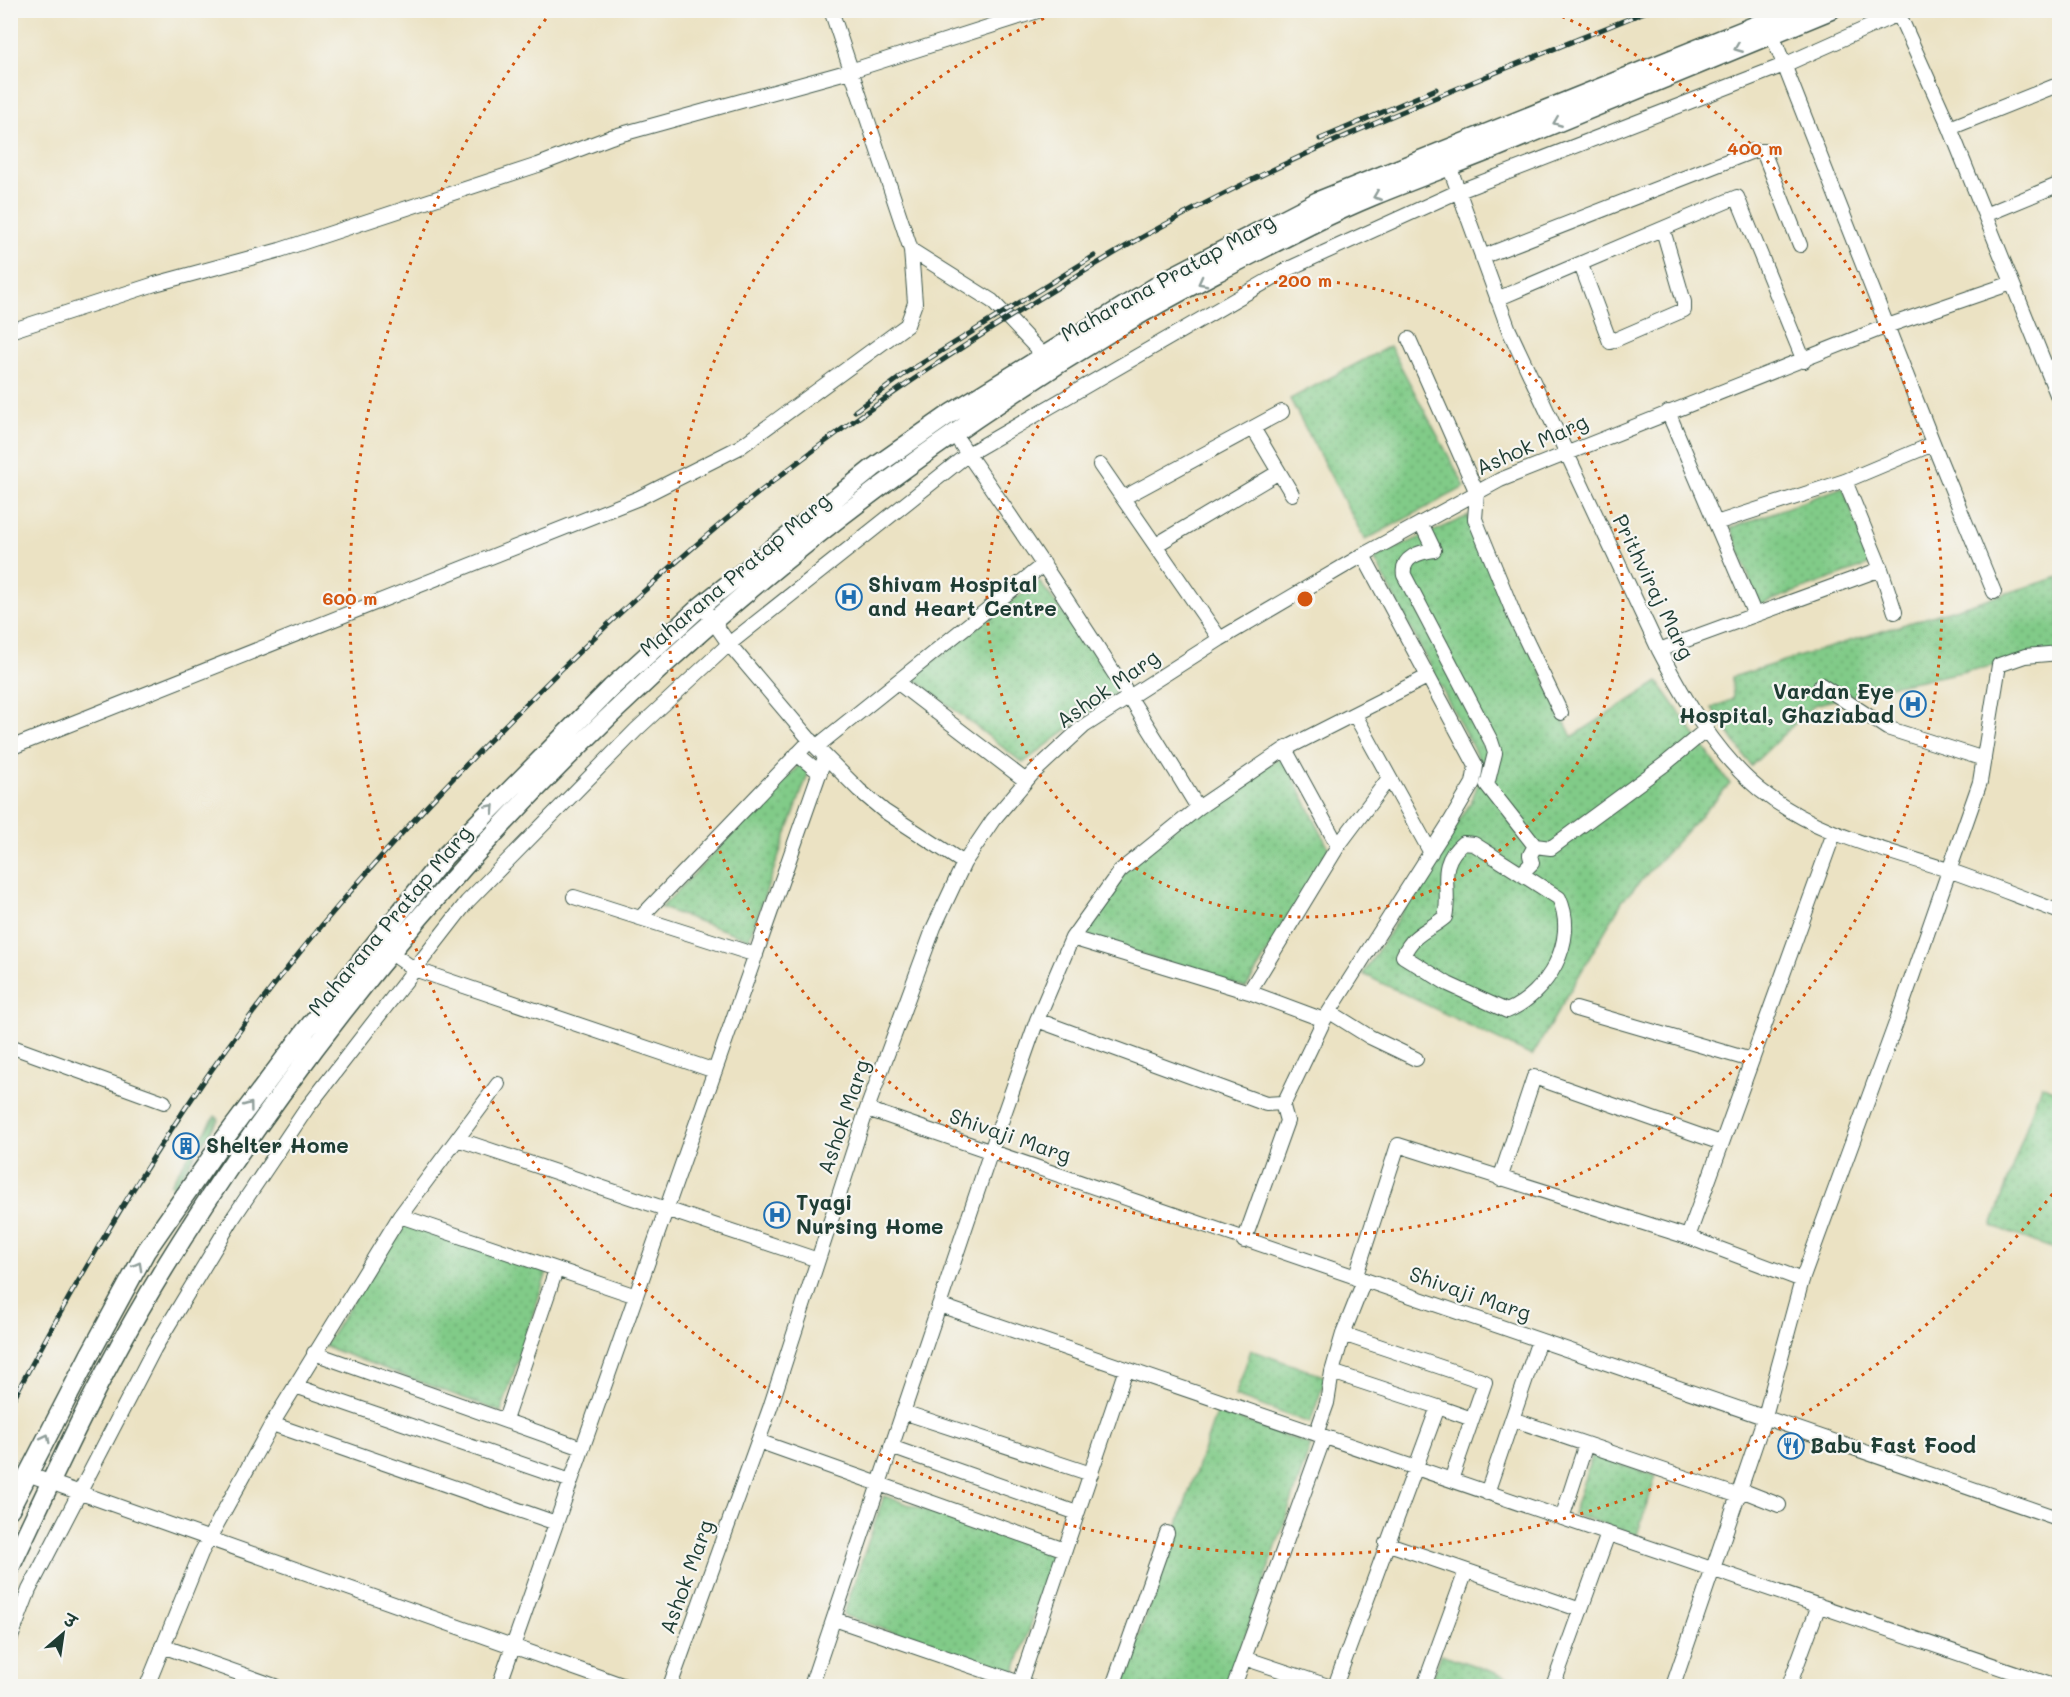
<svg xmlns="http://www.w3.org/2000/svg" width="2070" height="1697" font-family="Mali,'Playpen Sans Deva',sans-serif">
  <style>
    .park { fill: url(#park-dots); stroke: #50845e; stroke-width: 1.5 }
    .garden { fill: url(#garden-furrows); stroke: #50845e; stroke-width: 1.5 }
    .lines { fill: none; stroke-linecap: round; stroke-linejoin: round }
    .minor-casing { stroke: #3e5649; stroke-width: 16 }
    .major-casing { stroke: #3e5649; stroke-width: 21 }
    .minor { stroke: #fff; stroke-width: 14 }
    .major { stroke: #fff; stroke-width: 18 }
    .rail-casing { stroke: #1f3d34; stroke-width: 5 }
    .rail { stroke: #f6f6f2; stroke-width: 3; stroke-dasharray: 9; stroke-linecap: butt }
    .oneway { stroke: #8f9e9a }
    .ring { fill: none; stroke: #d45610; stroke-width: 3; stroke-dasharray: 3 6 }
    .labels { text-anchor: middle; stroke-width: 4.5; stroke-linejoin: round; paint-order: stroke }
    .street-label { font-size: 21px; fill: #1f3d34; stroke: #f6f6f2 }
    .poi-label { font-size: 21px; font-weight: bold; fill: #1f3d34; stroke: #f6f6f2; text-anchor: start }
    .centre { fill: #d45610; stroke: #f6f6f2; stroke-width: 3 }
    .ring-label { font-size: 18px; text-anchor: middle; font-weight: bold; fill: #d45610; stroke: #f6f6f2; stroke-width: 4.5; stroke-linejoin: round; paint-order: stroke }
  </style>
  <defs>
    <pattern id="park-dots" width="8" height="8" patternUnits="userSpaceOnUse" patternTransform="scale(1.5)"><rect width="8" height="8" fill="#81cb88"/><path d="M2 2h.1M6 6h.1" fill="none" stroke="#69a670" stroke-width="1.8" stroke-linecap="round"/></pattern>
    <pattern id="garden-furrows" width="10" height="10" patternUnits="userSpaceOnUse" patternTransform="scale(1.5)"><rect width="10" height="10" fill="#81cb88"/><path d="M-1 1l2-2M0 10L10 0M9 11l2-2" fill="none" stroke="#69a670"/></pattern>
  </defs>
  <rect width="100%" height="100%" fill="#f6f6f2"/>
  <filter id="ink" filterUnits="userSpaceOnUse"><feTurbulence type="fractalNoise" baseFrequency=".0167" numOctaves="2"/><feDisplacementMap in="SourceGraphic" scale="12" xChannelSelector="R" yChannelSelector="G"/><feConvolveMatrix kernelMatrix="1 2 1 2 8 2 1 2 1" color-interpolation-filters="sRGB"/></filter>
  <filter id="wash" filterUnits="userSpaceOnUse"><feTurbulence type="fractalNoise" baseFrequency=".008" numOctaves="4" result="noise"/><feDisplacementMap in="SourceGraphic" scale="24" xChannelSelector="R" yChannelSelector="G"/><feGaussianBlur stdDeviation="1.35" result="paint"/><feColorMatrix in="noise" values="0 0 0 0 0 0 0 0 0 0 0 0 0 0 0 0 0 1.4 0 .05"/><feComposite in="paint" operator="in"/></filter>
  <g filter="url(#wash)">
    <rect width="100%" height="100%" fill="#ebe2c3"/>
    <!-- park -->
    <path class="park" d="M1390 346 1465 487 1365 540 1290 399Z
      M1843 487 1871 564 1759 605 1731 528Z
      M1468 516 1572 737 1658 682 1730 784 1623 900 1532 1056 1363 974 1471 802 1480 778 1478 758 1374 558Z
      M2059 577V653L1885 687 1814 705 1751 766 1712 708 1733 699 1732 677Z
      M1039 581 1121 689 1023 763 912 677Z
      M1283 756 1329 849 1246 988 1080 935 1122 872 1203 803Z
      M803 761 809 771 749 939 661 908Z
      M2041 1085 2059 1092V1251L1992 1226Z
      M405 1221 547 1272 501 1412 324 1346Z
      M1251 1350 1326 1377 1310 1423 1235 1396Z
      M1217 1411 1311 1445 1228 1686H1122Z
      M1592 1455 1656 1476 1637 1535 1573 1514Z
      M884 1496 1055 1554 1014 1674 843 1615Z
      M1441 1654 1533 1686H1430Z"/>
    <!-- garden -->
    <path class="garden" d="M215 1116 219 1119 197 1151 194 1148Z
      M191 1152 195 1155 173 1187 170 1184Z"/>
  </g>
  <g filter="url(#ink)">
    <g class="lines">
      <!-- minor casing -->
      <g class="minor-casing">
        <path id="minor" d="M1897 10 1950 128 2060 402
          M1772 34 1939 458 1994 592
          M1950 128 2060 84
          M1447 160 1509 330 1659 650C1685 700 1716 754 1760 790 1815 834 1883 849 1948 870 1986 883 2022 898 2060 912
          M1985 215 2060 184
          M911 250 992 301 1043 355
          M1482 257 1753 151H1763L1800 245
          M1581 265 1610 342 1684 310V302L1663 230
          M1497 299 1737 197 1804 361
          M10 331 155 284 280 250 538 165 611 137 850 71 1041 10
          M1409 339 1477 493 1475 519 1515 617 1561 713
          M1668 412 1755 615
          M1253 428 1292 494
          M954 434C1039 556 1121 680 1198 808
          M1100 465 1220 639
          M1845 481 1881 569 1895 612
          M1123 498 1282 412
          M1421 523 1434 550C1420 552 1401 557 1404 575L1491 741 1495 753 1487 785 1535 846
          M1716 523 1845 481 1933 444
          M1156 545 1279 472
          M708 614 729 644 816 747 859 790 884 811 964 863
          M1659 650 1881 569
          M897 682 1026 781
          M1821 685 1887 728 1984 759
          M1355 715 1431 853
          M816 747 1044 564
          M10 748 639 498 740 447 907 325 915 303 911 250 831 10
          M797 754 820 773
          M1463 843 1474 844 1559 898C1579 941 1547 994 1507 1011L1448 984 1403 956C1414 932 1427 932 1445 917 1452 888 1435 866 1463 843Z
          M1338 846 1389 778
          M1521 874 1532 863 1530 855 1535 846 1551 848 1665 764 1707 729
          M574 897 756 955
          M640 918 811 740
          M1072 938 1249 992 1324 1020
          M384 948 414 969 715 1071
          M1249 992 1338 846 1285 749
          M1576 1009 1751 1060
          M1330 1012 1370 1037 1416 1059
          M1037 1020 1266 1104 1282 1103 1286 1099 1324 1020 1450 822 1473 783 1476 766 1363 555
          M10 1046 164 1102
          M867 1109 2060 1519
          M457 1139 818 1260
          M1500 1179 1534 1077 1721 1143
          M400 1216 636 1296
          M1688 1237 1834 833
          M1244 1241 1287 1121 1282 1103
          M1355 1278 1398 1145 1688 1237 1802 1280
          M939 1305 2054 1686
          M1343 1334 1485 1382 1451 1480
          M314 1353 582 1448
          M1332 1372 1438 1407 1335 1686
          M295 1386 571 1481
          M1438 1407 1472 1419
          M903 1412 1091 1474
          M1512 1419 1739 1496
          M505 1420 556 1270
          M272 1424 556 1523
          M1316 1434 1327 1403 1332 1372 1343 1334 1364 1281
          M758 1441 1065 1550
          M891 1447 1077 1513
          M27 1474 625 1686
          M1741 1490 1779 1505
          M1487 1493 1539 1340
          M1562 1518 1586 1444
          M1386 1543 1581 1610
          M834 1619 1029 1686
          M10 1640 29 1590 154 1349 233 1218 307 1108 467 902 636 730 729 644 968 454 1288 269 1457 192 1784 65 1907 10
          M162 1646 275 1686
          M1244 1658 1328 1686
          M1020 1683 1126 1369
          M147 1686 201 1553 272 1424 400 1216 498 1084
          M499 1686 825 757
          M670 1686 770 1408 867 1109 934 927 964 863 993 820 1032 774 1084 726 1220 639 1363 555 1500 480 1887 326 2012 283
          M811 1686 991 1151 1037 1020 1072 938 1120 871 1198 808 1285 749 1427 677
          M1113 1686 1167 1533
          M1234 1686 1324 1437
          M1424 1686 1466 1571
          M1553 1686 1608 1534
          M1673 1686 1765 1416 1802 1280 1896 1023 1980 782 1999 665 2025 656 2060 653
          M1789 1686 1819 1605"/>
      </g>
      <!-- major casing -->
      <g class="major-casing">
        <path id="major" d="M10 1509 90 1354 146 1251 222 1142 306 1030 445 856 611 688 701 606 873 468 950 414 1173 276 1318 201 1794 10
          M10 1568C42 1501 73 1432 108 1367 158 1272 218 1181 281 1094 505 784 789 525 1117 328 1180 290 1248 256 1314 223 1373 193 1437 172 1498 147 1609 101 1720 55 1831 10"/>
      </g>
      <!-- minor -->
      <use href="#minor" class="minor"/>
      <!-- major -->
      <use href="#major" class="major"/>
      <!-- rail casing -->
      <g class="rail-casing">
        <path id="rail" d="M1320 139 1436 89
          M855 411 906 373 1094 256
          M10 1405C81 1271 158 1140 249 1018 333 905 427 802 527 703 618 612 715 523 818 447 916 374 1020 309 1125 247 1291 151 1473 82 1650 10"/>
      </g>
      <!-- rail -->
      <use href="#rail" class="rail"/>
    </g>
    <!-- one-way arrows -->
    <defs><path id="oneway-chevron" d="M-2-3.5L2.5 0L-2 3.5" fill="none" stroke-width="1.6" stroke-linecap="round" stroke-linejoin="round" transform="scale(1.5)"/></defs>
    <g class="oneway">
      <use href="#oneway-chevron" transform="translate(1738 48) rotate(158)"/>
      <use href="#oneway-chevron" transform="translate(1557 122) rotate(158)"/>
      <use href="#oneway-chevron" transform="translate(1377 196) rotate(158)"/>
      <use href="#oneway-chevron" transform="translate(1202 282) rotate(152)"/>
      <use href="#oneway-chevron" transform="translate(491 808) rotate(-47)"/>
      <use href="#oneway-chevron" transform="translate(249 1106) rotate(-53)"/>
      <use href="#oneway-chevron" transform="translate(138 1266) rotate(-61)"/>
      <use href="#oneway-chevron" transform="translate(46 1438) rotate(-63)"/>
    </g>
  </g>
  <!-- distance rings -->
  <g class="ring">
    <circle cx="1305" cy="599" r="318"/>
    <path d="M1554 13A637 637 0 1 1 1056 13"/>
    <path d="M2058 1187A955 955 0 1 1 552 11"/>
  </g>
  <!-- icons -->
  <defs>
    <g id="hospital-ring" transform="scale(1.35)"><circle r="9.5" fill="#f6f6f2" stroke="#1f6fb2" stroke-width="1.5"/><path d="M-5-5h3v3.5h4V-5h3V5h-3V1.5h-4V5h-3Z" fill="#1f6fb2"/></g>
    <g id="building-ring" transform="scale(1.35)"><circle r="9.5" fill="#f6f6f2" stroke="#1f6fb2" stroke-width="1.5"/><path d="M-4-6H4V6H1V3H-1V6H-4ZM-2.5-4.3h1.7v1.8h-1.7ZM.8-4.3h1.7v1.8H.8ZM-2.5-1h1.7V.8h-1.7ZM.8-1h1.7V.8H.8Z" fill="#1f6fb2"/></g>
    <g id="restaurant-ring" transform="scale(1.35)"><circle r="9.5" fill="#f6f6f2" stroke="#1f6fb2" stroke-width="1.5"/><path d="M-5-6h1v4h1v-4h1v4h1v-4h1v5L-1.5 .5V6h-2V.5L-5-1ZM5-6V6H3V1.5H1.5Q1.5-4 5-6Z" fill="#1f6fb2"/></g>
  </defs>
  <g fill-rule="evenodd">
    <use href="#hospital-ring" x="849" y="597"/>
    <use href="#hospital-ring" x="1913" y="704"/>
    <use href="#building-ring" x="186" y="1146"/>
    <use href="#hospital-ring" x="777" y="1215"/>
    <use href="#restaurant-ring" x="1791" y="1446"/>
  </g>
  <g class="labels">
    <!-- street labels -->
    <g class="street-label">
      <text transform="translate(1168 278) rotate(-29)" y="7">Maharana Pratap Marg</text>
      <text transform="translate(1532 445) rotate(-24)" y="7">Ashok Marg</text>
      <text transform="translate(735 575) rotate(-40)" y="7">Maharana Pratap Marg</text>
      <text transform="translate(1653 587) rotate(64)" y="7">Prithviraj Marg</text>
      <text transform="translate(1108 689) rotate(-35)" y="7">Ashok Marg</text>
      <text transform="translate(390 921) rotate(-50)" y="7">Maharana Pratap Marg</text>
      <text transform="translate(844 1117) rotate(-71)" y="7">Ashok Marg</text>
      <text transform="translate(1010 1136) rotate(19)" y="7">Shivaji Marg</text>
      <text transform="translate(1470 1294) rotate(19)" y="7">Shivaji Marg</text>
      <text transform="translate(687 1577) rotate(-70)" y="7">Ashok Marg</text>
    </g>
    <!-- poi labels -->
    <g class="poi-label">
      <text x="868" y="592">Shivam Hospital<tspan x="868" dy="24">and Heart Centre</tspan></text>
      <text x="1894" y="699" text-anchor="end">Vardan Eye<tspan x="1894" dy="24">Hospital, Ghaziabad</tspan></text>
      <text x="206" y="1153">Shelter Home</text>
      <text x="796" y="1210">Tyagi<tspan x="796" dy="24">Nursing Home</tspan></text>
      <text x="1810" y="1453">Babu Fast Food</text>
    </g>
  </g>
  <circle cx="1305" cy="599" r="9" class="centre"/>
  <g class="ring-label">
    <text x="1755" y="155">400 m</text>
    <text x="1305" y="287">200 m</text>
    <text x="350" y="605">600 m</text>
  </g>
  <!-- margin -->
  <rect width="2070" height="1697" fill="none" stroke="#f6f6f2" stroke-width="36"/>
  <!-- north arrow -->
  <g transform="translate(63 1634) rotate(29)" stroke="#f6f6f2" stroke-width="4.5" paint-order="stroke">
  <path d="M0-4.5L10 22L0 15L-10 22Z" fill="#1f3d34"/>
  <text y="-9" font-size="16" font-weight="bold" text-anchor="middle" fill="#1f3d34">उ</text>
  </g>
</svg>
